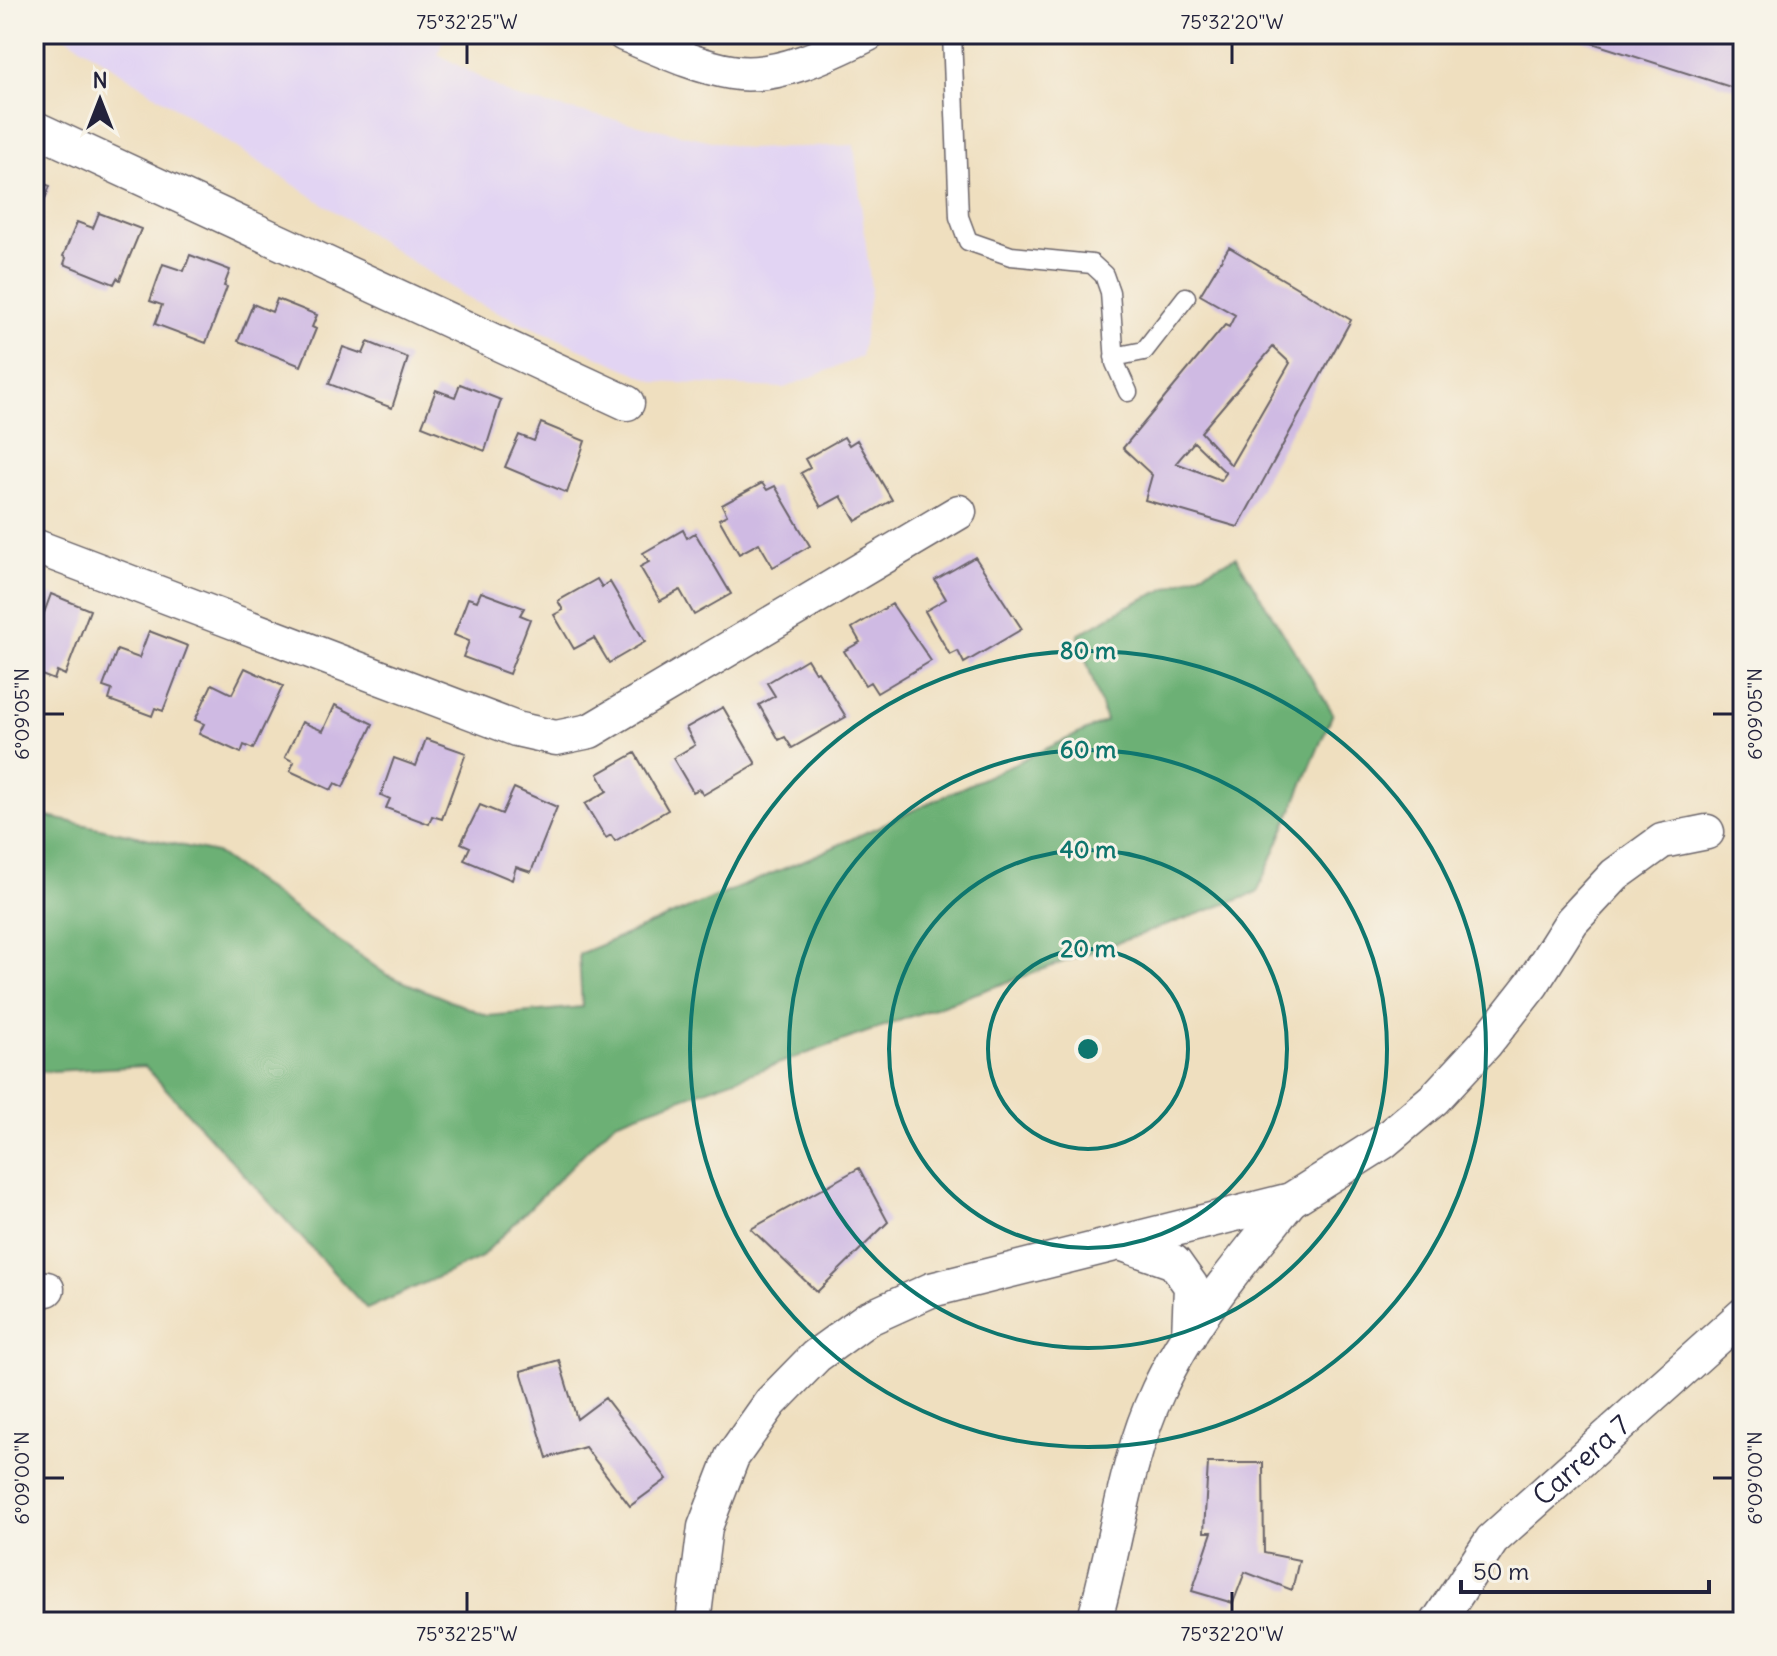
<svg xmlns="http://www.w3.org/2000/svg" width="1777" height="1656" font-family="Delius,sans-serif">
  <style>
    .built { fill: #e2d4f3 }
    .forest { fill: #6cb074; stroke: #476958; stroke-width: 2 }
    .building { fill: #cfbae3; fill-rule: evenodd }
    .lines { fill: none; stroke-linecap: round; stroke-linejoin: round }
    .service-casing { stroke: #6a6469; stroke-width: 21 }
    .minor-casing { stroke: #6a6469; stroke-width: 37 }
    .service { stroke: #fff; stroke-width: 18 }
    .minor { stroke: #fff; stroke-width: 34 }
    .ticks { fill: none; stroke: #22223b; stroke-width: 3 }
    .ring { fill: none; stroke: #0f766e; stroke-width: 4 }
    .labels { text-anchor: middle; stroke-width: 6; stroke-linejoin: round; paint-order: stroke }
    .street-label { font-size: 28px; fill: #22223b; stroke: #f7f3e8 }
    .centre { fill: #0f766e; stroke: #f7f3e8; stroke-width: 4 }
    .ring-label { font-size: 24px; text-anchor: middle; font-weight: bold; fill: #0f766e; stroke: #f7f3e8; stroke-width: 6; stroke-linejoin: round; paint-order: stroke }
    .neatline { fill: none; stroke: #22223b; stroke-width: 3 }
    .ticks-label { font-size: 20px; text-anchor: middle; fill: #22223b }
  </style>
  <rect width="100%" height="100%" fill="#f7f3e8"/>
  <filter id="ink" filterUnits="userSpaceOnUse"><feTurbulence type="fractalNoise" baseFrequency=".0125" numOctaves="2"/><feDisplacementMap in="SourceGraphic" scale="16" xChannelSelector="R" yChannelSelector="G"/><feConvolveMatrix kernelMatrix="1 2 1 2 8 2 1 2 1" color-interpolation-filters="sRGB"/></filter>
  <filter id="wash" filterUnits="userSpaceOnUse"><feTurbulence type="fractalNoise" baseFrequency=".006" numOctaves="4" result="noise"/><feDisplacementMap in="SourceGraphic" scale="32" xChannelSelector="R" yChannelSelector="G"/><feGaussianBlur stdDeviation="1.8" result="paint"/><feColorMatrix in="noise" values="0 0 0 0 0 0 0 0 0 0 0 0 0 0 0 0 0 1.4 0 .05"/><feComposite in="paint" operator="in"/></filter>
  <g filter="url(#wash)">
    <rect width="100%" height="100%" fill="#efdfbf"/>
    <!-- built -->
    <path class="built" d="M62 34H445L438 54 517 98 748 149 854 145 871 288 861 357 784 388 656 382 471 300Z"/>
    <!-- forest -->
    <path class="forest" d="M1236 557 1333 713 1257 893 615 1122 480 1258 367 1309 145 1066 34 1072V814L216 853 387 975 488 1016 582 1007 579 954 819 854 1106 721 1078 635 1128 606Z"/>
    <g id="blocks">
      <!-- building -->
      <path class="building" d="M1743 34V91L1567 35V34Z
        M34 180 50 186 34 227Z
        M99 213 141 229 120 280 117 278 114 284 64 264 66 258 63 256 77 222 93 228Z
        M1229 247 1351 320 1238 527 1145 500 1152 475 1123 448 1225 325 1229 327 1235 315 1200 295ZM1273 347 1290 363 1231 465 1201 432ZM1194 442 1226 473 1221 480 1176 463Z
        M190 255 230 270 224 286 227 287 206 343 155 324 162 305 150 301 163 264 184 271Z
        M277 299 317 315 312 327 316 329 301 366 238 341 253 304 272 312Z
        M368 342 408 358 392 408 329 384 343 347 363 354Z
        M460 384 501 400 485 451 422 426 436 390 455 397Z
        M541 423 585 441 567 493 505 467 519 435 534 441Z
        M844 437 849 445 857 440 892 500 856 521 841 496 821 507 801 473 810 468 805 459Z
        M762 483 767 490 775 486 810 546 773 567 759 543 739 554 719 519 727 515 722 505Z
        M683 530 687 538 695 533 731 594 694 615 680 590 660 601 640 567 649 562 643 553Z
        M975 557 1022 629 964 663 958 651 950 655 925 611 946 599 935 580Z
        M597 579 602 587 610 582 645 642 609 663 594 638 574 649 554 615 563 610 558 601Z
        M481 592 524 608 520 615 530 619 509 674 463 657 469 641 454 635 468 598 477 601Z
        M51 594 90 610 65 675 57 671 54 680 34 672V619L41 621Z
        M892 604 931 661 877 693 870 682 865 685 844 651 860 642 852 628Z
        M149 631 188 646 163 711 155 708 152 716 109 700 112 690 103 687 117 650 139 658Z
        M807 659 815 672 818 671 846 717 792 748 785 737 779 740 759 705 775 696 767 683Z
        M245 668 283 686 253 749 244 745 241 753 199 734 204 724 195 720 212 684 232 694Z
        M335 705 373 724 343 787 335 783 331 790 290 771 294 762 285 757 302 722 323 731Z
        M723 707 756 764 703 795 699 789 693 792 673 758 695 745 686 728Z
        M426 739 466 753 442 819 432 816 429 824 386 808 390 799 381 795 394 758 416 766Z
        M635 753 668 810 615 841 611 835 606 838 585 804 607 791 598 774Z
        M514 788 557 807 531 872 516 867 512 880 464 860 470 847 461 843 480 805 502 814Z
        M859 1168 888 1222 817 1292 751 1229Z
        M559 1360 577 1419 605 1398 667 1479 630 1506 585 1447 547 1458 521 1371Z
        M1208 1463H1263L1264 1553 1299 1560 1292 1590 1245 1572 1233 1603 1192 1591 1212 1532H1204Z"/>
    </g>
  </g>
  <g filter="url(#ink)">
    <use href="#blocks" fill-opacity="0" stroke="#6a6469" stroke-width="2"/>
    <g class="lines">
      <!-- service casing -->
      <g class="service-casing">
        <path id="service" d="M952 34 959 217 968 241 1011 256 1092 264 1104 275 1110 292 1115 363 1128 392
          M1114 357 1144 351 1186 297"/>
      </g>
      <!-- minor casing -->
      <g class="minor-casing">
        <g id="minor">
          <path d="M624 34C658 48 695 66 731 72 775 80 830 53 868 34"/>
          <path d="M34 128 627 403"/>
          <path d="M34 546 516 729 556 738 590 731 959 512"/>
          <path d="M1123 1244 1174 1262 1191 1286 1189 1336"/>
          <path d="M34 1287 47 1289"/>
          <path d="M693 1622 705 1527 732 1457 771 1402 816 1356 867 1319 931 1290 1291 1200 1383 1142 1434 1099 1485 1044 1532 984 1572 921 1615 875 1662 841 1707 832"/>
          <path d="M1094 1622C1116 1546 1124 1464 1158 1391 1190 1321 1243 1260 1291 1200"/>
          <path id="s1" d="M1438 1622 1492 1540 1743 1315"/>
        </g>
      </g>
      <!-- service -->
      <use href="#service" class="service"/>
      <!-- minor -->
      <use href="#minor" class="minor"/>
    </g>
  </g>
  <!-- ticks -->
  <path class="ticks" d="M467 44V64M1232 44V64M44 714H64M1713 714H1733M44 1478H64M1713 1478H1733M467 1592V1612M1232 1592V1612"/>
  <!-- distance rings -->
  <g class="ring">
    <circle cx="1088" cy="1049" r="100"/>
    <circle cx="1088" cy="1049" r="199"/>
    <circle cx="1088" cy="1049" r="299"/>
    <circle cx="1088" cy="1049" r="398"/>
  </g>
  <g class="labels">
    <!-- street labels -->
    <g class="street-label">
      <text dy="10" stroke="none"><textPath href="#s1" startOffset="218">Carrera 7</textPath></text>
    </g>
  </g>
  <circle cx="1088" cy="1049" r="12" class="centre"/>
  <g class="ring-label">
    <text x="1088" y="659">80 m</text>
    <text x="1088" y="758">60 m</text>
    <text x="1088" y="858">40 m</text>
    <text x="1088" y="957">20 m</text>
  </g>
  <!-- margin -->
  <rect width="1777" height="1656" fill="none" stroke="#f7f3e8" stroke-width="88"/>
  <!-- north arrow -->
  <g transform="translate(100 100)" stroke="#f7f3e8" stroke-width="6" paint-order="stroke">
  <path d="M0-6L14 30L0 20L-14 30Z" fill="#22223b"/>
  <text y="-12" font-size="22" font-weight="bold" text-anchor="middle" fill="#22223b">N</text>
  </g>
  <!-- scale -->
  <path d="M1461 1580v12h248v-12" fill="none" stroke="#22223b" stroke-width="4"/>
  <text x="1473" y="1580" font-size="24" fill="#22223b" stroke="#f7f3e8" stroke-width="6" paint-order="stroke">50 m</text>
  <rect x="44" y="44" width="1689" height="1568" class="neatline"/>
  <g class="ticks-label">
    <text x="467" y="29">75°32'25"W</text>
    <text x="1232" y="29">75°32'20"W</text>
    <text transform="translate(22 714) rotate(-90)" y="7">6°09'05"N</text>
    <text transform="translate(1755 714) rotate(-90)" y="7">6°09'05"N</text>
    <text transform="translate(22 1478) rotate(-90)" y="7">6°09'00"N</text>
    <text transform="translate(1755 1478) rotate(-90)" y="7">6°09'00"N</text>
    <text x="467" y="1641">75°32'25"W</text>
    <text x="1232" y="1641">75°32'20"W</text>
  </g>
</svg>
